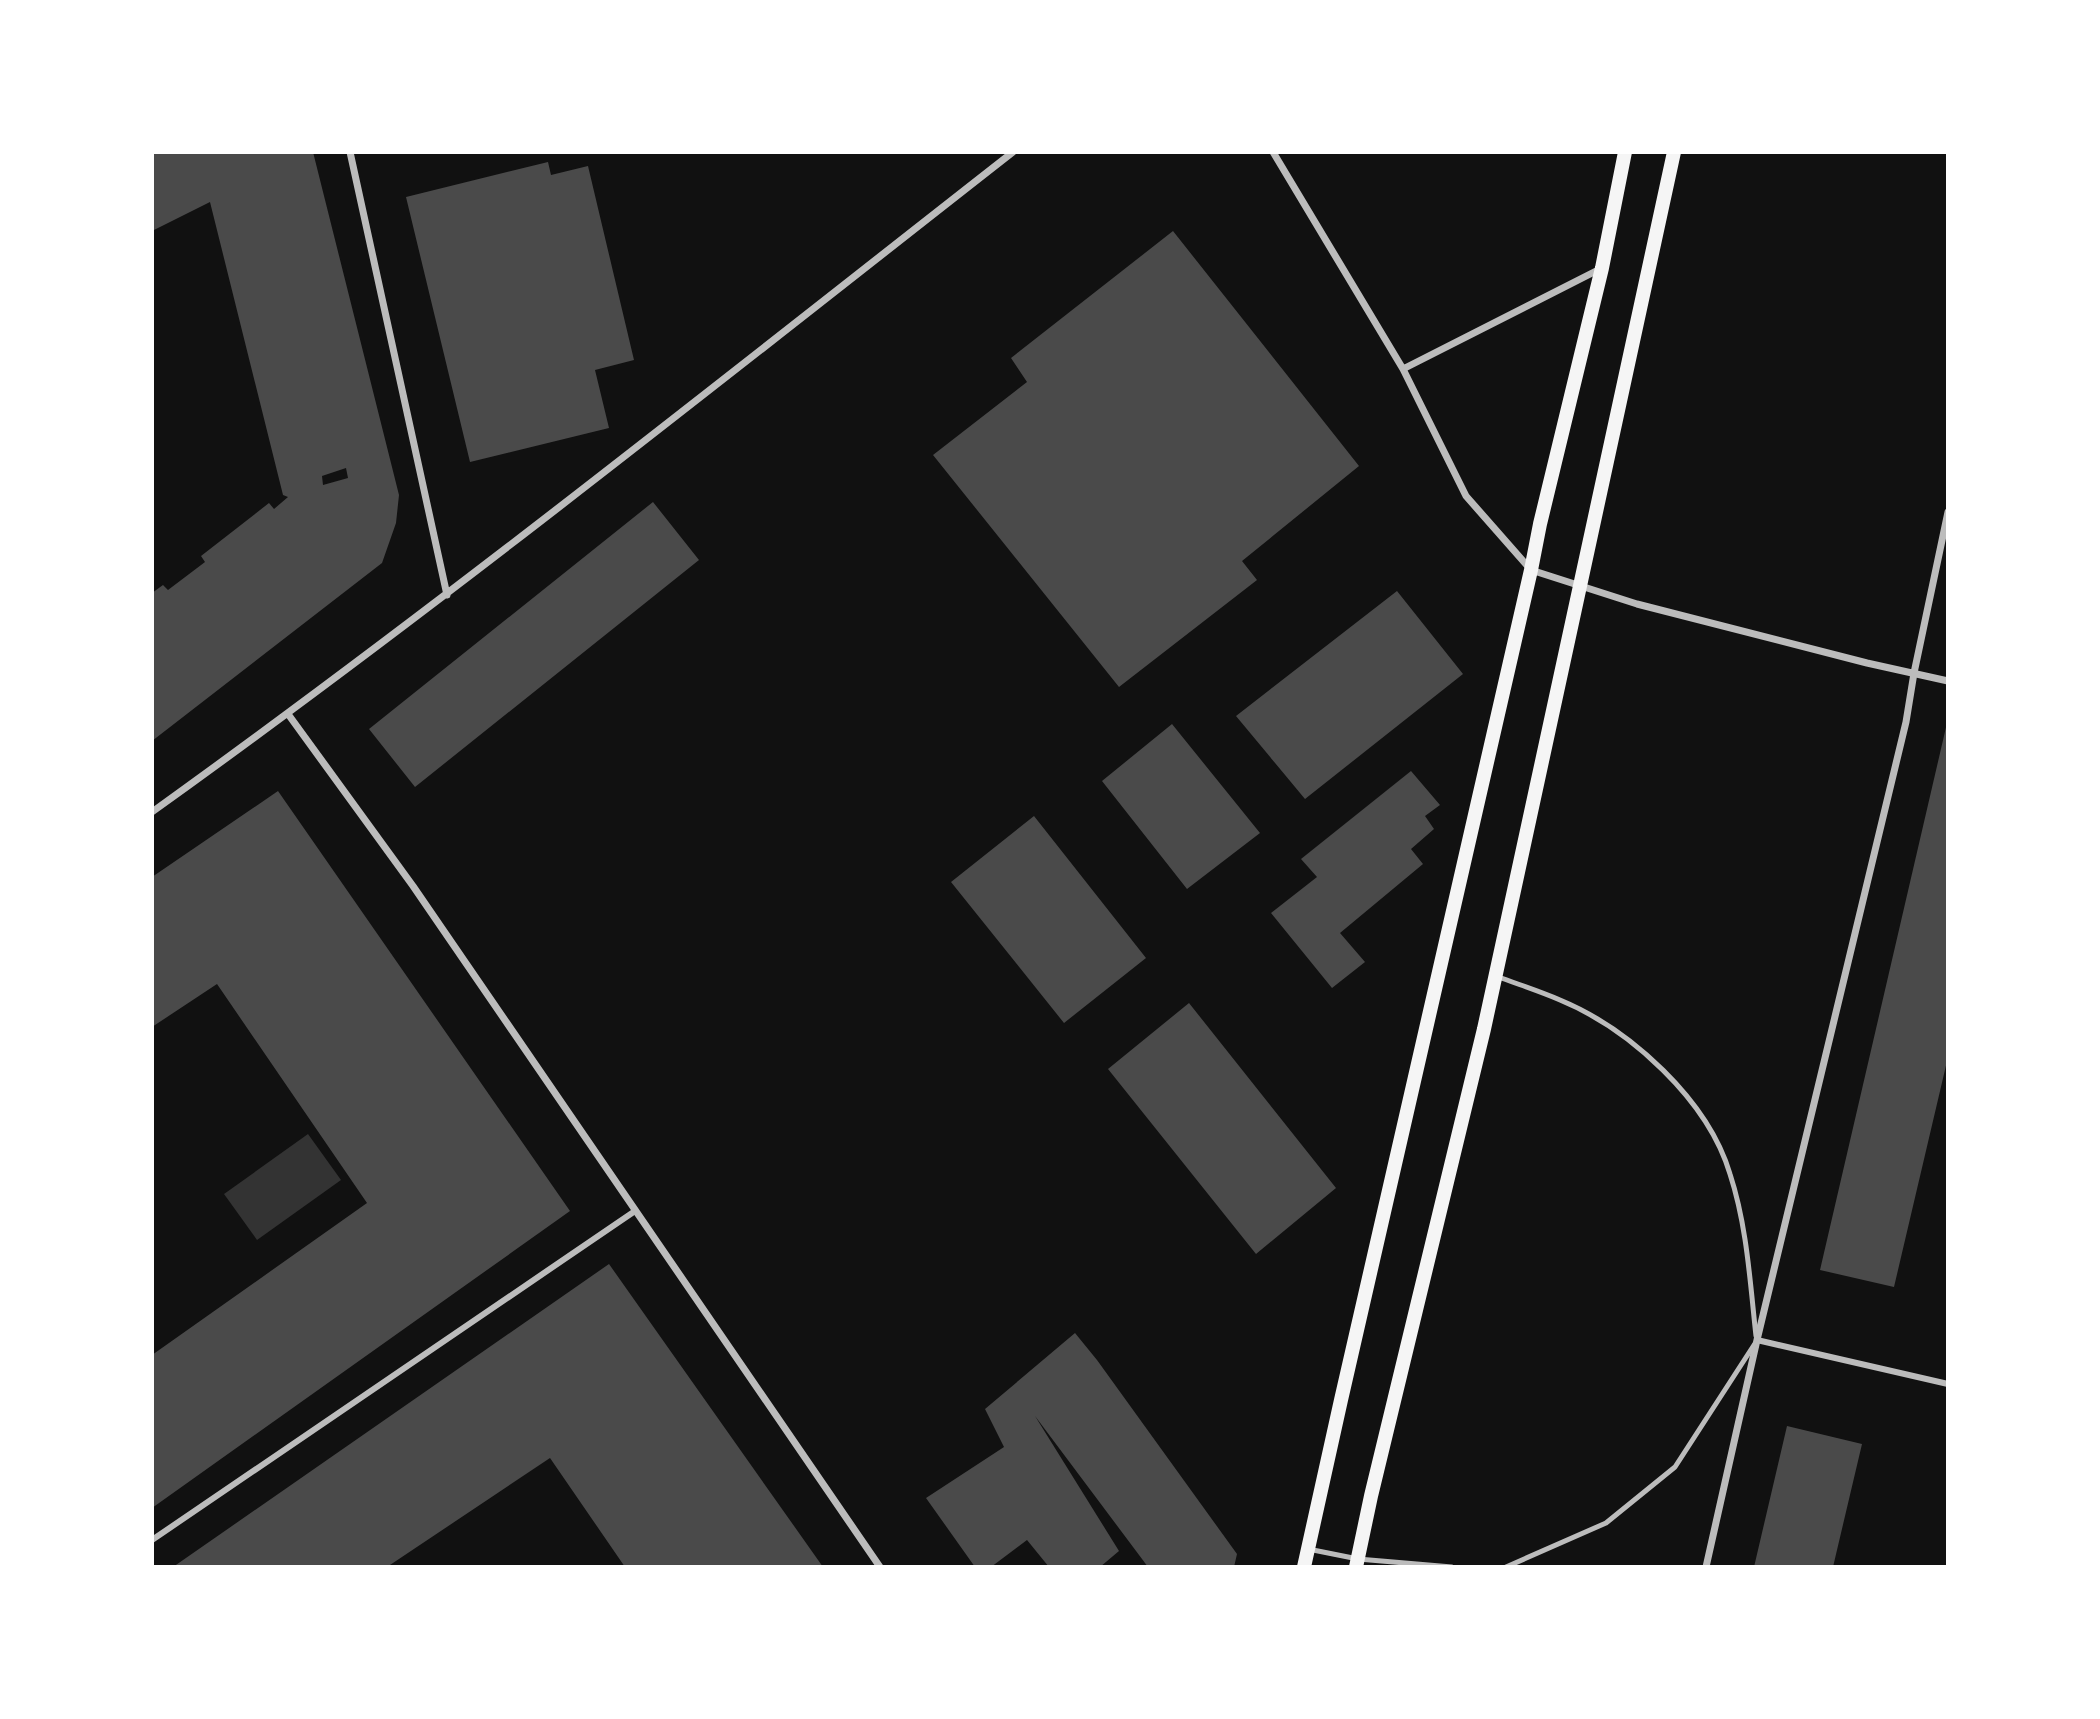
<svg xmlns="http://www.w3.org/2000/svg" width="2100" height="1719" font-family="Mulish,sans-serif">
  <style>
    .water { fill: #333 }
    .building { fill: #4a4a4a; fill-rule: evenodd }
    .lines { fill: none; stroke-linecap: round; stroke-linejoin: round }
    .service { stroke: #bcbcbc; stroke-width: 5 }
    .pedestrian { stroke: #bcbcbc; stroke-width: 6 }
    .minor { stroke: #bcbcbc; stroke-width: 7 }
    .secondary { stroke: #f5f5f5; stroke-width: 14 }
  </style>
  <rect width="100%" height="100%" fill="#111"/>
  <!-- water -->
  <path class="water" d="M308 1134 341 1180 257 1240 224 1194Z"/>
  <!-- building -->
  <path class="building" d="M152 152H313L399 495 396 523 382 563 152 741V593L163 585 168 590 205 562 201 556 269 503 274 509 288 497 283 495 210 202 152 231ZM346 468 348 478 323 485 322 476Z
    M548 162 551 175 588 166 634 360 595 370 609 428 470 462 406 197Z
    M1173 231 1359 466 1242 561 1257 580 1119 687 933 455 1027 382 1011 358Z
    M653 502 699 560 415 787 369 729Z
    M1397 591 1463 674 1305 799 1236 716Z
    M1947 723 1948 1057 1894 1287 1820 1270Z
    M1172 724 1260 833 1187 889 1102 781Z
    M1411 771 1440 805 1425 816 1434 829 1411 849 1423 864 1340 933 1365 962 1332 988 1271 913 1317 877 1301 859Z
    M278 791 570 1211 152 1508V1355L367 1203 217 984 152 1027V877Z
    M1034 816 1146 958 1064 1023 951 882Z
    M1189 1003 1336 1188 1256 1254 1108 1069Z
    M609 1264 823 1567H625L550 1458 387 1567H173Z
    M1075 1333 1097 1360 1237 1554 1234 1567H1148L1035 1416 1119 1551 1100 1567H1049L1027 1540 991 1567H975L926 1498 1004 1447 985 1409Z
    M1787 1426 1862 1444 1833 1567H1754Z"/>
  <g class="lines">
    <!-- service -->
    <path class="service" d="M1496 976C1517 984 1539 991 1560 1000 1630 1029 1708 1100 1730 1174 1747 1226 1750 1282 1756 1336
      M1308 1549 1358 1559 1452 1567
      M1506 1567 1606 1523 1675 1467 1754 1345"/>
    <!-- pedestrian -->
    <path class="pedestrian" d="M1757 1340 1948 1384
      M152 1540 635 1211"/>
    <!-- minor -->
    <path class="minor" d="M350 152 447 595
      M1273 152 1403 369 1466 496 1531 570 1637 604 1867 663 1948 681
      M1403 369 1602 268
      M288 714 413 886 880 1567
      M152 812C446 601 728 375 1013 152
      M1706 1567 1757 1340 1906 722 1914 673 1948 512"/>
    <!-- secondary -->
    <path class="secondary" d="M1304 1567 1341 1400 1531 570 1540 524 1602 268 1625 152
      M1356 1567 1371 1496 1484 1029 1674 152"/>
  </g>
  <!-- border -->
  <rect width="2100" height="1719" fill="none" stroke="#ffffff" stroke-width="308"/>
</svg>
